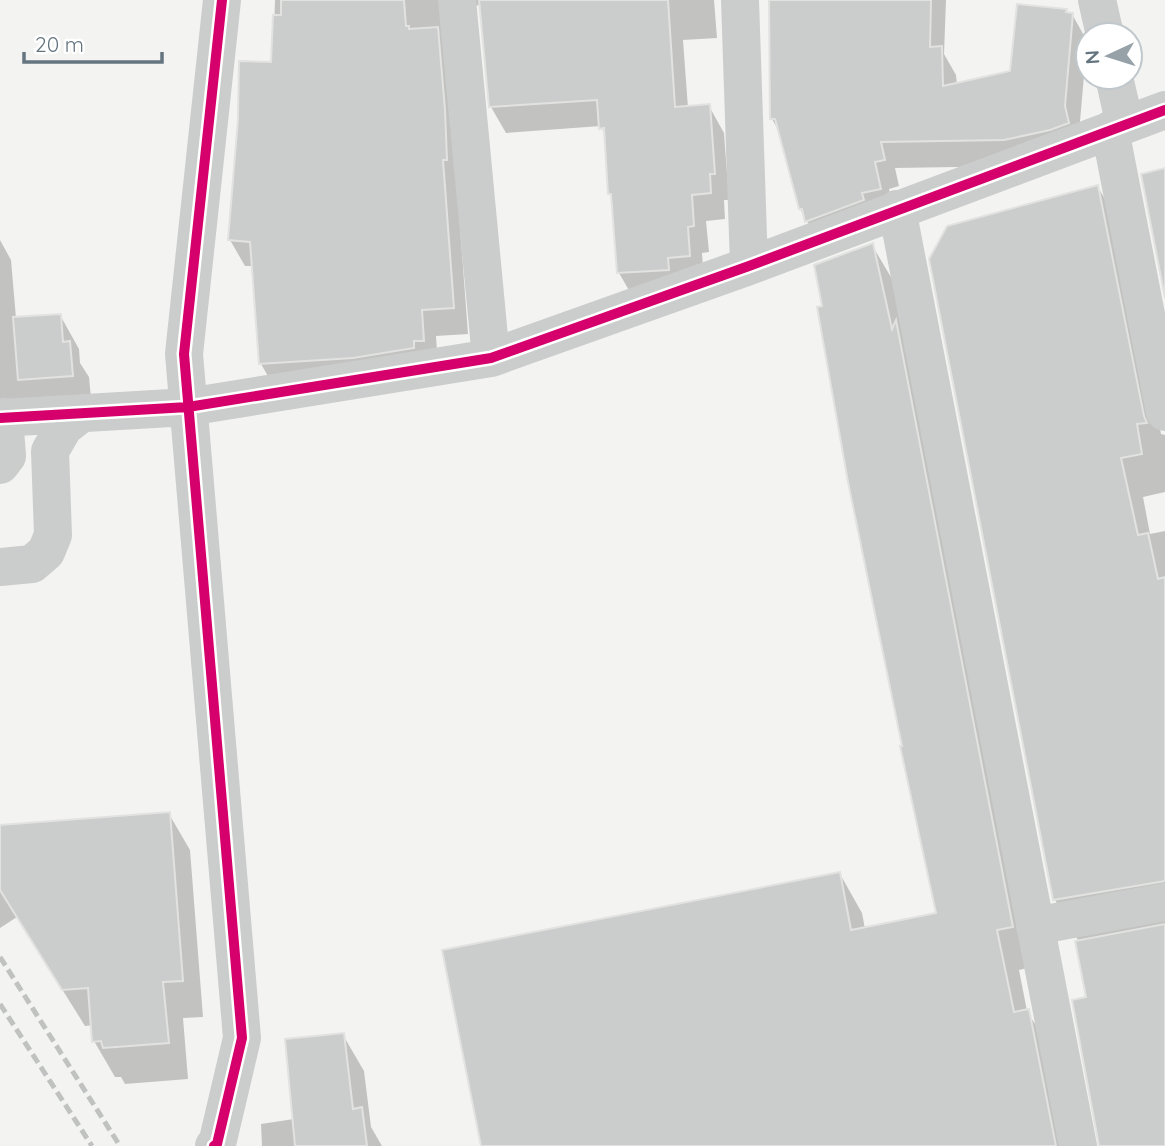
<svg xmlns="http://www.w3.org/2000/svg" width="1165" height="1146" font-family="Quicksand,sans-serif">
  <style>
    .shadow { fill: #0003 }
    .building { fill: #cbcccc; stroke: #e2e2e1; stroke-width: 2 }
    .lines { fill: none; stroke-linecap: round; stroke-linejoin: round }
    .minor { stroke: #cbcccc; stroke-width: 38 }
    .rail { stroke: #c0c1c1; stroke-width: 5; stroke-dasharray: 10 5; stroke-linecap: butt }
    .cycleway-casing { stroke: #fff; stroke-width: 15 }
    .cycleway { stroke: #d6006c; stroke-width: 10 }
  </style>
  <rect width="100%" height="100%" fill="#f3f3f1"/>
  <!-- shadow -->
  <path class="shadow" d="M275 0H714L717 38 683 40 688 108 709 106 724 133 729 200H724L725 219 706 221 709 252 702 253 704 282 634 299 619 273 606 137 601 126 506 133 491 107 481 6 470 4 457 186 468 334 436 336 438 367 276 390 261 364 254 266H245L230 240 273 64Z
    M771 0H946L944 54 956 75 957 85 1012 72 1066 10 1068 14H1072L1087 41 1079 133 1020 166 895 168 899 186 889 189 895 215 822 247 800 209 780 133 772 119Z
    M1098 187 1120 226 1161 434 1165 435V492L1143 497 1150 534 1165 531V1146H1101L1088 998 1079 942 1055 900 931 260Z
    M0 240 11 260 16 318 60 315 79 349 80 363 89 377 92 409 0 428Z
    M872 245 895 284 1035 966 1019 970 1027 1011 1051 1050 1070 1146H483L840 874 862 913 865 929 938 914 904 747 824 307Z
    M169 814 190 850 203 1017 183 1018 188 1079 125 1084 121 1077H115L94 1041 93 1025 85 1026 17 917 0 928V827Z
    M343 1035 364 1071 371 1127 382 1146H262L261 1124 294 1119Z"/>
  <!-- building -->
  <path class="building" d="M281 0H404L406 26H409V29L438 27 445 110 447 160H443L454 308 422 310 424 341H414V348L353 358 259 364 250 242 228 240 238 119 239 61 271 62 273 15H281Z
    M479 0H668L675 107 710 104 715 174H710L711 193 692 195 694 226 688 227 690 256 668 258 669 270 617 273 611 194H608L604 128 599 129 597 100 489 107Z
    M769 0H931L930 47 942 46 943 86 1010 71 1017 4 1067 9 1066 12 1073 13 1065 106 1069 123 1050 130 1004 140 881 142 885 160 875 162 881 189 862 193 864 200 805 222 802 209H799L775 119H770Z
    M1165 168V298L1141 174Z
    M1098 185 1144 416 1147 423 1137 424 1142 454 1121 458 1138 535 1148 533 1158 579 1165 577V881L1053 900 929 259 947 226Z
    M873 243 892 329 896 320 1013 927 997 930 1014 1012 1029 1009 1056 1146H481L442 950 840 872 851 930 936 913 900 746H902L848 482 817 307 822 306 814 265Z
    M61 314 63 342 70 341 73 376 18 380 13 317Z
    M170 812 183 981 163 982 169 1043 103 1048 101 1041 92 1042 88 988 62 990 0 890V825Z
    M1165 924V1146H1099L1072 1000 1086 997 1075 941Z
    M344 1033 353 1109 362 1107 367 1146H295L285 1039Z"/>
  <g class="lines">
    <!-- minor -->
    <path class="minor" d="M457 0 491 358
      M740 0 749 266
      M1097 0 1105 35
      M1114 77 1125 125
      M1110 130 1165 412
      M897 209 1078 1146
      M0 418 188 407 491 358 749 266 1165 110
      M0 465 7 456 4 417
      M0 567 32 564 46 552 53 535 50 451 64 427 82 413
      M1035 926 1165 902
      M214 1146 217 1144 242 1038 184 354 222 0"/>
    <!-- rail -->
    <path class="rail" d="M0 957 120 1146
      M0 1004 92 1146"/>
    <!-- cycleway casing -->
    <g class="cycleway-casing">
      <path id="cycleway" d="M0 418 188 407 491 358 749 266 1165 110
        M214 1146 217 1144 242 1038 184 354 222 0"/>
    </g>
    <!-- cycleway -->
    <use href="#cycleway" class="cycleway"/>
  </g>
  <!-- north arrow -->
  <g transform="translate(1109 56) rotate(266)"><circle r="33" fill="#ffffff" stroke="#c1c8cc" stroke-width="2"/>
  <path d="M0-5L12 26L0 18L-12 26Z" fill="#96a1a8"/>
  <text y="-10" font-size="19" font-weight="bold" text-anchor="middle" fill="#647580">N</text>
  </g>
  <!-- scale -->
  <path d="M24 52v10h138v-10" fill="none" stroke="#647580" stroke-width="3.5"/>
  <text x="35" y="52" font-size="21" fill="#647580" stroke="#ffffff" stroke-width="5" paint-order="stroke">20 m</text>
</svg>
